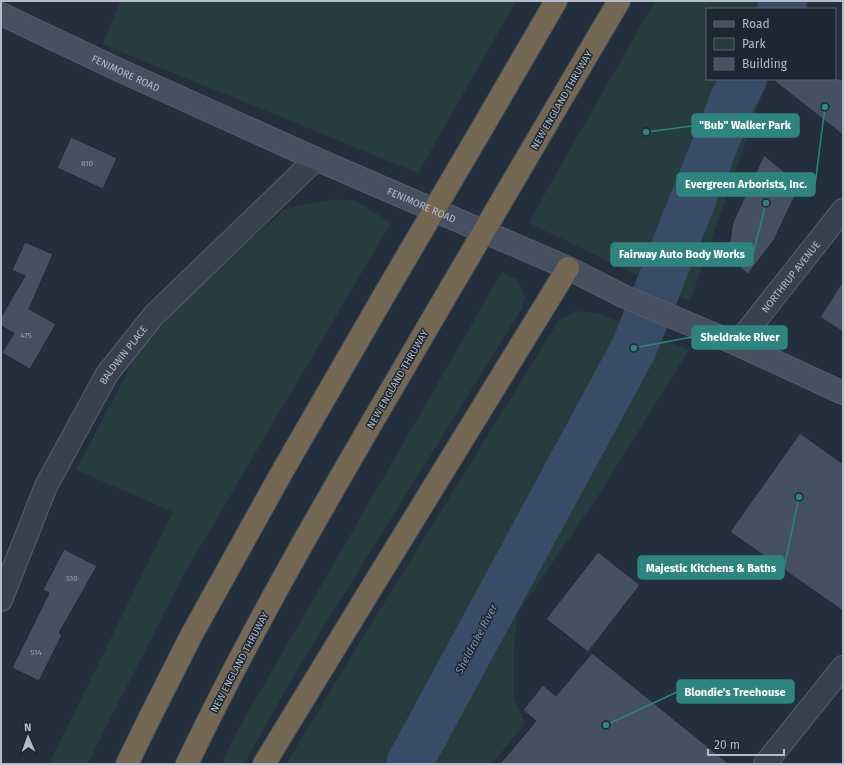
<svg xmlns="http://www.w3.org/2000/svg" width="844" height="765" font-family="'Fira Sans',sans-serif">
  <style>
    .green { fill: #263c3f }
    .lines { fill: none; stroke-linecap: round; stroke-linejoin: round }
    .river { stroke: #394c67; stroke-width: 46 }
    .building { fill: #455162; stroke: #1f2835 }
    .street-casing { stroke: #565f6c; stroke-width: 24 }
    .secondary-casing { stroke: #565f6c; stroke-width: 24 }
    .highway-casing { stroke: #434c59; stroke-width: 24 }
    .street { stroke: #38414e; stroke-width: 22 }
    .secondary { stroke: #465061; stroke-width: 22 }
    .highway { stroke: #746855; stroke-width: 22 }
    .highway-bridge-casing { stroke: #434c59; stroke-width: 24; stroke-linecap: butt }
    .highway-bridge { stroke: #746855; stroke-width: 22 }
    .labels { text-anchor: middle; stroke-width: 3; stroke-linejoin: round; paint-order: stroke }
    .number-label { font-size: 8px; fill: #98a1af }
    .street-label { font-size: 10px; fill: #b4bcc9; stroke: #1d2633 }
    .water-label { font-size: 11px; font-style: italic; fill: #7c92b1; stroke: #1d2633 }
    .leader { fill: none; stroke: #308480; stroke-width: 1.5 }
    .callout-dot { fill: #308480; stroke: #1d2633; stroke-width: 1.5 }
    .callout { fill: #308480; stroke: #308480; stroke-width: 1.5 }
    .callout-label { font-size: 11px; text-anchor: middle; font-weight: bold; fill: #fff }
  </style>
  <rect width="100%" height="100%" fill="#242f3e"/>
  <!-- green -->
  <path class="green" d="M121 1H516L418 173 102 44Z
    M655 1H796L791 9H707V79H764L765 86 690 301 529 223 549 186Z
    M335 199 356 201 391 223 184 574 94 751 88 764H49L173 512 76 470 139 350 191 293 284 209Z
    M502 272 518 280 525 297 521 310 301 663 244 764H222L231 742Z
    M577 311 601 314 689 350 596 499 518 613 514 647V699L525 723 492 764H286L355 650 559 320Z"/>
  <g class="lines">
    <!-- river -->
    <path class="river" d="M780 9 784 1
      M409 764 634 348 733 99 744 79"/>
  </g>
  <!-- building -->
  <path class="building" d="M772 79H843V135Z
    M71 137 117 158 103 189 57 168Z
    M764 155 800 185 774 240 748 274 727 257 733 222Z
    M25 242 53 254 29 309 56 324 30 369 2 353 14 333 1 326V317L25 276 12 270Z
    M843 281V332L820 317Z
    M800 433 843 464V611L730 532Z
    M64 549 97 566 59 633 62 635 39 681 12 668 49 593 43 590Z
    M598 552 640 585 588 652 546 619Z
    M592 653 729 764H500L536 721 523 710 543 685 556 696Z"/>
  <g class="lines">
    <!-- street casing -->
    <g class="street-casing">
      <g id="street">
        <path id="s1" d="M737 344 843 210"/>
        <path id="s2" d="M1 600 46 486 107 374 154 315 316 159"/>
        <path d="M765 764 843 667"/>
      </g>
    </g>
    <!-- secondary casing -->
    <g class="secondary-casing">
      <g id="secondary">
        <path id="s3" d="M1 14 119 70 316 159 568 268 625 297 737 344 843 393"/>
      </g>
    </g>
    <!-- highway casing -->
    <g class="highway-casing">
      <path id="highway" d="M481 130 556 1
        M532 149 619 1
        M127 764 150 717 192 634 282 472 386 292
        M187 764C261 609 349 462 436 313
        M264 764 361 605 568 268"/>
    </g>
    <!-- street -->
    <use href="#street" class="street"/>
    <!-- secondary -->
    <use href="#secondary" class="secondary"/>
    <!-- highway -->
    <use href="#highway" class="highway"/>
    <!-- highway-bridge casing -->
    <g class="highway-bridge-casing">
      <path id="highway-bridge" d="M386 292 481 130
        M436 313 532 149"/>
    </g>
    <!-- highway-bridge -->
    <use href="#highway-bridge" class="highway-bridge"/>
  </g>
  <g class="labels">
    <!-- number labels -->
    <g class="number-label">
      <text x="87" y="166">810</text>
      <text x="26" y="338">475</text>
      <text x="72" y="581">510</text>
      <text x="36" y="655">514</text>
    </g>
    <!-- street labels -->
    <g class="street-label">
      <text dy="4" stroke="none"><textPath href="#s3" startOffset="138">FENIMORE ROAD</textPath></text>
      <text transform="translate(561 100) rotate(-60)" y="4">NEW ENGLAND THRUWAY</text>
      <text dy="4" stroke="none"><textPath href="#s3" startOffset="462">FENIMORE ROAD</textPath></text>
      <text dy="4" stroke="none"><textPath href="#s1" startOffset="86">NORTHRUP AVENUE</textPath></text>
      <text dy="4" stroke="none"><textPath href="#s2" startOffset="275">BALDWIN PLACE</textPath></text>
      <text transform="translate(397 379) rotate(-60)" y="4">NEW ENGLAND THRUWAY</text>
      <text transform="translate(239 662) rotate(-62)" y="4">NEW ENGLAND THRUWAY</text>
    </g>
    <!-- water labels -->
    <g class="water-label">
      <text transform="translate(476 639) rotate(-62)" y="4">Sheldrake River</text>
    </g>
  </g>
  <!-- callouts -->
  <path class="leader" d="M646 132L692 126M825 107L815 185M766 203L753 254M634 348L692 337M799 497L784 568M606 725L677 692"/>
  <g class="callout-dot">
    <circle cx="646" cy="132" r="4"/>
    <circle cx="825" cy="107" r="4"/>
    <circle cx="766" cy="203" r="4"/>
    <circle cx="634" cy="348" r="4"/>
    <circle cx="799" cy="497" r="4"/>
    <circle cx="606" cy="725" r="4"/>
  </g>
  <g class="callout">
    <rect x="692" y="114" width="107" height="23" rx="4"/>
    <rect x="677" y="173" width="138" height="23" rx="4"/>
    <rect x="611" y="243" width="142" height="23" rx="4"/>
    <rect x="692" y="326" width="95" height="23" rx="4"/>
    <rect x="638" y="556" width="146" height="23" rx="4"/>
    <rect x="677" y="680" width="117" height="23" rx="4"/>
  </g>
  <g class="callout-label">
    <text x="745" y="129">"Bub" Walker Park</text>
    <text x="746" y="188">Evergreen Arborists, Inc.</text>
    <text x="682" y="258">Fairway Auto Body Works</text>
    <text x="740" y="341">Sheldrake River</text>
    <text x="711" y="572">Majestic Kitchens &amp; Baths</text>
    <text x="735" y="696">Blondie's Treehouse</text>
  </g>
  <!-- border -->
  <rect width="844" height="765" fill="none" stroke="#b4bcc9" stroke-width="4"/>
  <!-- legend -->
  <rect x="706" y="8" width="130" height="72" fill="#1d2633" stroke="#59626f"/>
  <rect x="714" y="21" width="20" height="6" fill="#465061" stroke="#59626f"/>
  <text x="742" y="28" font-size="12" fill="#b4bcc9">Road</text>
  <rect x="714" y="38" width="20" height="12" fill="#263c3f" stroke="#59626f"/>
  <text x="742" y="48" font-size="12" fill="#b4bcc9">Park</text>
  <rect x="714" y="58" width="20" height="12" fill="#455162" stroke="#59626f"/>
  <text x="742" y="68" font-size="12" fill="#b4bcc9">Building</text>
  <!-- north arrow -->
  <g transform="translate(28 737) rotate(358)" stroke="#1d2633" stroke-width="3" paint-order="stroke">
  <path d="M0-3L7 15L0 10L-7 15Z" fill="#b4bcc9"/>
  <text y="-6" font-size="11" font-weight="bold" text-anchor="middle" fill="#b4bcc9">N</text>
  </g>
  <!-- scale -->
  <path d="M708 749v6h76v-6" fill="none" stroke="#b4bcc9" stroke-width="2"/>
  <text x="714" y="749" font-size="12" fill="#b4bcc9" stroke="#1d2633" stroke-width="3" paint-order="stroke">20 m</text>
</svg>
